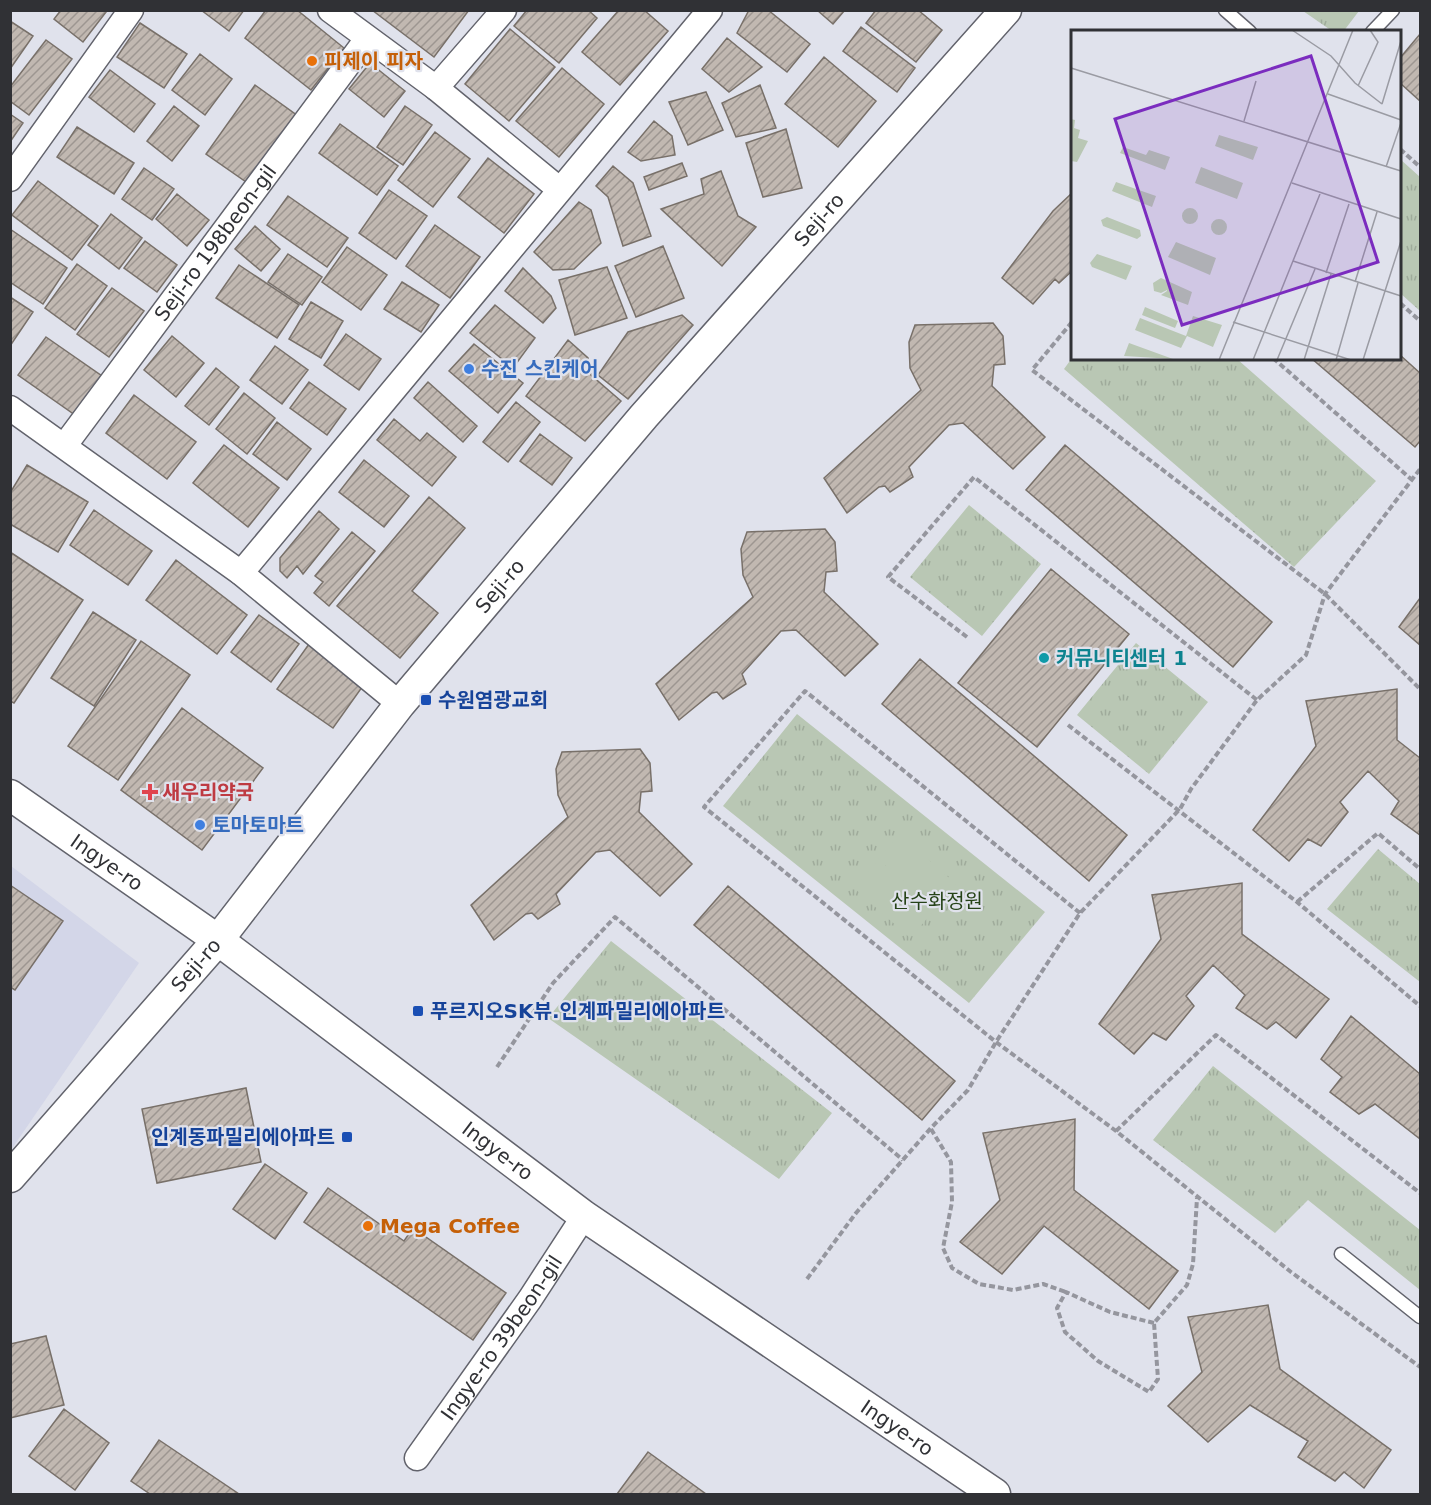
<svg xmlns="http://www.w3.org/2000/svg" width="1431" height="1505" font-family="'DejaVu Sans','Noto Sans KR',sans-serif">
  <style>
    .built { fill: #d3d6e8 }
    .grass { fill: url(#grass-tufts) }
    .pitch { fill: #b9c7b4 }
    .building { fill: url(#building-hatch); stroke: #787069; stroke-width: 1.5 }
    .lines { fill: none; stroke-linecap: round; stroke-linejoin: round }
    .service-casing { stroke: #62636c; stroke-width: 15 }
    .minor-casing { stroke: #62636c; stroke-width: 27 }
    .tertiary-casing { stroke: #62636c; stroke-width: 33 }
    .path { stroke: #95969e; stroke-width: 4; stroke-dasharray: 6 3; stroke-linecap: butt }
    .service { stroke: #fff; stroke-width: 12 }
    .minor { stroke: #fff; stroke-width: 24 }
    .tertiary { stroke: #fff; stroke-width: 30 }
    .food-dot { fill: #e8710a; stroke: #e0e2ec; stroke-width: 2 }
    .shop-dot { fill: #3f7fe0; stroke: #e0e2ec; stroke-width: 2 }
    .culture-dot { fill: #0f9aa8; stroke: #e0e2ec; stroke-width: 2 }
    .transit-dot { fill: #1a4fb4; stroke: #e0e2ec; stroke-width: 2 }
    .health-dot { fill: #e0444e; stroke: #e0e2ec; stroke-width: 2 }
    .labels { text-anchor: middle; stroke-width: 4.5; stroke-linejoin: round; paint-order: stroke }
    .food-label { font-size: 20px; font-weight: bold; fill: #c56008; stroke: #e0e2ec; text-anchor: start }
    .street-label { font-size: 20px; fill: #303135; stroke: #e0e2ec }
    .shop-label { font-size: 20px; font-weight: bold; fill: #366cbe; stroke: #e0e2ec; text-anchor: start }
    .culture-label { font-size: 20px; font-weight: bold; fill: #0d838f; stroke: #e0e2ec; text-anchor: start }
    .transit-label { font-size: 20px; font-weight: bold; fill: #164399; stroke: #e0e2ec; text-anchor: start }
    .health-label { font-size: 20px; font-weight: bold; fill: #be3a42; stroke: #e0e2ec; text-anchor: start }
    .park-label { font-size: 20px; fill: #264318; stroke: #e0e2ec }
    .inset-road { fill: none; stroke: #9a9ba3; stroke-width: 1.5 }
    .view { fill: #7b2cbf; fill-opacity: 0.15; stroke: #7b2cbf; stroke-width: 3 }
    .inset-edge { fill: none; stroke: #303135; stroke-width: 3 }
  </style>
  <defs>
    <pattern id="grass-tufts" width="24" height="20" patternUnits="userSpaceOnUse" patternTransform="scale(1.5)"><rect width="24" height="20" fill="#b9c7b4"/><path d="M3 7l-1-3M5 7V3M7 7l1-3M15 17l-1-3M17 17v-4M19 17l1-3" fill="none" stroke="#9fab9b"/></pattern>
    <pattern id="building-hatch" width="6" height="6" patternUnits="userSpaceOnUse" patternTransform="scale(1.5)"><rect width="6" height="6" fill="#c1b8b1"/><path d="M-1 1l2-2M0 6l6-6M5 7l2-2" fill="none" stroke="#9d9691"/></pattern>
  </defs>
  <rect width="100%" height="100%" fill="#e0e2ec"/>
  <!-- built -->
  <path class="built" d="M11 866 139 963 11 1150Z"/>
  <!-- grass -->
  <path class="grass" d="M1303 11H1359L1343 32 1332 31Z
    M1400 159 1420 177V311L1400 293Z
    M1072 358 1237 359 1376 481 1294 567 1064 369Z
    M969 505 1041 564 982 636 910 577Z
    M1136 643 1208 702 1149 774 1077 715Z
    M797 714 1045 912 969 1003 723 806Z
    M1378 849 1420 884V982L1327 909Z
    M611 941 832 1113 779 1179 548 1018Z
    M1213 1066 1420 1230V1290L1308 1200 1275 1233 1153 1140Z"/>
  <!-- pitch -->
  <path class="pitch" d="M900 834 956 884 935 908 878 859Z
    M876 863 932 913 910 938 854 888Z"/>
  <!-- building -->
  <path class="building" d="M61 10H104L106 12 83 42 54 19Z
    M201 10H244L229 31Z
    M266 10H297L344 48 311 90 245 38Z
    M372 10H469L434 57Z
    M527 10H588L597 18 559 63 514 26Z
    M619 10H644L668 31 620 85 582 52Z
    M749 10H768L810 44 787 72 737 33Z
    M817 10H845L833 24Z
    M876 10H918L942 30 916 62 866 23Z
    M10 21 33 36 10 69Z
    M140 23 187 54 164 88 117 57Z
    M861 27 915 68 897 92 843 51Z
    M510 29 555 67 509 121 465 84Z
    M1420 34V101L1400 83V58Z
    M727 38 762 67 729 92 702 69Z
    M46 40 72 59 29 115 10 101V87Z
    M200 54 232 79 205 115 172 90Z
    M824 57 876 101 838 147 785 104Z
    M370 63 405 91 384 117 349 89Z
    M562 68 604 104 559 157 516 121Z
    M110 70 155 104 134 132 89 97Z
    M255 85 298 116 249 184 206 154Z
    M760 85 776 128 736 137 722 103Z
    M706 92 723 130 688 145 669 102Z
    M174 106 199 126 172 161 147 141Z
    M405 106 432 125 403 165 377 147Z
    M10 114 23 123 10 142Z
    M654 121 672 136 675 155 641 161 628 152Z
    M340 124 398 166 377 195 319 153Z
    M77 127 134 163 114 194 57 157Z
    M786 129 802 188 763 197 746 143Z
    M435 132 470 159 433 207 398 180Z
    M488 158 534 194 504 233 458 197Z
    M682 163 687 176 649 190 644 177Z
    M613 166 633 183 651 236 623 246 608 197 596 186Z
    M144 168 174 189 152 220 122 199Z
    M721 171 738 216 756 227 722 266 661 209 704 194 701 179Z
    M38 181 98 226 72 260 12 215Z
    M389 190 427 216 396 259 359 233Z
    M1072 193V271L1059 283 1055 279 1033 304 1002 278 1053 211Z
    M177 194 209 220 187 246 156 219Z
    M288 196 348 238 327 267 267 225Z
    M579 202 591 210 601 243 574 269 553 270 534 252Z
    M111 214 142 238 119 269 88 245Z
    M435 225 480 257 450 298 406 266Z
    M255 226 280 249 261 271 235 249Z
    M10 229 67 268 43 304 10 282Z
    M145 241 177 265 157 292 124 268Z
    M663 246 684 298 636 317 615 266Z
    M347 247 387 275 361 310 322 282Z
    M288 254 322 277 302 305 268 282Z
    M77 264 107 286 75 330 45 308Z
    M239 265 299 305 277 338 216 298Z
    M607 267 627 318 575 335 559 280Z
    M523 268 551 296 556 308 543 323 505 291Z
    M402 282 439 305 421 332 384 309Z
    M112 288 144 311 109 357 77 334Z
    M10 297 33 312 10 346Z
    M311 302 343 321 321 358 289 339Z
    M495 305 535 338 513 368 470 333Z
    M682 315 693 325 628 399 598 375 628 332Z
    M993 323 1003 336 1005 364 994 365 992 386 1045 437 1013 469 963 423 949 425 909 467 913 477 890 492 885 486 879 487 847 513 824 478 921 390 910 368 909 342 915 325Z
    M346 334 381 359 359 390 324 365Z
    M172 336 204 363 176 397 144 370Z
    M46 337 102 376 75 415 18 375Z
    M568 340 588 358 591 375 621 401 585 441 526 396Z
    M474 344 523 383 498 413 449 371Z
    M275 346 308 370 282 404 250 380Z
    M1400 355 1420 373V441L1415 447 1311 358H1400Z
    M216 368 239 387 209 425 185 406Z
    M309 382 346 409 327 435 290 408Z
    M428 382 477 426 463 442 414 398Z
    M244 393 275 418 247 454 216 429Z
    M134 395 196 442 167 479 106 433Z
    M516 402 540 422 508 462 483 442Z
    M394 419 420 441 427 433 456 457 432 486 377 440Z
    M277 422 311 449 287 480 253 454Z
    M540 434 572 458 552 485 520 461Z
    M224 445 279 488 248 527 193 483Z
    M1065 445 1272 622 1233 667 1026 490Z
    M364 460 409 496 384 527 339 492Z
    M27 465 88 502 58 552 10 524V493Z
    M429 497 465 528 412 591 438 613 400 658 337 606Z
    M94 510 152 551 128 585 70 545Z
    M319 511 339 529 303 574 297 566 287 578 280 571V558Z
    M825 529 835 542 837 571 826 572 824 592 878 644 845 676 796 630 781 631 742 674 746 684 723 699 717 692 712 693 679 720 656 684 753 597 743 575 741 549 747 532Z
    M352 532 375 551 329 606 314 593 323 582 315 576Z
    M10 552 83 600 14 703 10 701Z
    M176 560 247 615 217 654 146 600Z
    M1051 569 1129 634 1037 747 958 683Z
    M1420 598V645L1399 627Z
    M93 612 136 640 94 706 51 678Z
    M259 615 299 644 271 682 231 652Z
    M141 641 190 675 118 780 68 746Z
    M309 644 365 683 333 728 277 689Z
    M920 659 1127 835 1089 881 882 704Z
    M1397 689V740L1420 758V835L1391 814 1399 801 1368 771 1340 802 1348 812 1321 846 1308 839 1289 861 1253 830 1316 746 1306 701Z
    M182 708 263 768 202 850 121 790Z
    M640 749 650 763 652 791 641 792 639 812 692 864 660 896 610 850 596 852 556 894 560 904 538 919 532 913 526 914 494 940 471 905 568 817 558 795 556 769 562 752Z
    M1242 883V934L1329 999 1296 1038 1276 1022 1267 1029 1236 1008 1245 995 1213 965 1186 996 1194 1006 1166 1040 1153 1033 1134 1054 1099 1024 1161 939 1152 895Z
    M10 885 63 921 15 990 10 987Z
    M728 886 955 1081 922 1120 694 925Z
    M1351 1016 1420 1074V1139L1375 1104 1359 1114 1330 1092 1342 1077 1321 1059Z
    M246 1088 261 1162 157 1183 142 1109Z
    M1075 1119 1074 1190 1178 1271 1149 1309 1044 1226 1002 1274 960 1242 1000 1200 983 1133Z
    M265 1164 307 1193 275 1239 233 1209Z
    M328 1188 404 1241 413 1228 506 1293 473 1340 304 1222Z
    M1268 1305 1280 1369 1391 1450 1364 1488 1344 1472 1335 1481 1298 1457 1308 1441 1250 1405 1208 1442 1168 1406 1202 1372 1188 1317Z
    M46 1336 64 1405 10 1418V1344Z
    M64 1409 109 1443 75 1490 29 1456Z
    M159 1440 239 1494H150L131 1481Z
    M648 1452 706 1494H617Z"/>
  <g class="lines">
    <!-- service casing -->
    <g class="service-casing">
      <path id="service" d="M1225 10 1250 32
        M1372 32 1393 10
        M1341 1254 1420 1317"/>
    </g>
    <!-- minor casing -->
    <g class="minor-casing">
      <g id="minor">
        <path d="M330 10 436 88 559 189"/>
        <path d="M436 88 504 10"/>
        <path d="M10 179 131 10"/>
        <path d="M10 408 241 573 400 704"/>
        <path id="s1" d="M65 445 367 39"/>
        <path d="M241 573 710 10"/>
        <path id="s2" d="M417 1458 530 1299 584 1216"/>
      </g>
    </g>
    <!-- tertiary casing -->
    <g class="tertiary-casing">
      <g id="tertiary">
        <path id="s3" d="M10 795 218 940 584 1216 995 1494"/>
        <path id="s4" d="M10 1177 218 940 400 704 644 416 1006 10"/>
      </g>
    </g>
    <!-- path -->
    <path class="path" d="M1400 149 1420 167
      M1400 303 1420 321
      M1072 322 1032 370 1325 594 1420 689
      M1273 358 1411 479
      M967 637 888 577 974 477 1257 700
      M1068 725 1297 902 1420 1006
      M1297 902 1378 833 1420 869
      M1080 913 805 691 704 807 996 1042 1116 1131 1291 1272 1420 1367
      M497 1067 553 983 615 917 903 1160
      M931 1129 951 1162 952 1202 943 1248 952 1268 979 1284 1013 1290 1043 1284 1066 1292
      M1116 1131 1216 1035 1420 1193
      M807 1279 856 1213 931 1128 968 1090 996 1042 1080 913 1180 809 1191 789 1257 700 1306 655 1325 594 1420 469
      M1154 1323 1110 1312 1066 1292 1057 1308 1065 1332 1098 1361 1149 1392 1158 1379 1154 1323 1187 1285 1193 1264 1197 1198"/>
    <!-- service -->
    <use href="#service" class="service"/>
    <!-- minor -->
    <use href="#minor" class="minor"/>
    <!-- tertiary -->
    <use href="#tertiary" class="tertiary"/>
  </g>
  <!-- markers -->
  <g class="food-dot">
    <circle cx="312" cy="61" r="6"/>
    <circle cx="368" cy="1226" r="6"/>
  </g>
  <g class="shop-dot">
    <circle cx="469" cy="369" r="6"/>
    <circle cx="200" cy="825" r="6"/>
  </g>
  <circle class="culture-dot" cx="1044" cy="658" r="6"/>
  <g class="transit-dot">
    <rect x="420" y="694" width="12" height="12" rx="3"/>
    <rect x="412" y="1005" width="12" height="12" rx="3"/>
    <rect x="341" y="1131" width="12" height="12" rx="3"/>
  </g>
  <path class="health-dot" d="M147 783h6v6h6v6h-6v6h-6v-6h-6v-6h6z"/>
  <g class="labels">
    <!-- food labels -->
    <g class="food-label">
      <text x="324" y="68">피제이 피자</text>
      <text x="380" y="1233">Mega Coffee</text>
    </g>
    <!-- street labels -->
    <g class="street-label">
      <text dy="7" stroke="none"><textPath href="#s4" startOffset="1254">Seji-ro</textPath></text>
      <text dy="7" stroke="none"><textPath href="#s1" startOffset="252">Seji-ro 198beon-gil</textPath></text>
      <text dy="7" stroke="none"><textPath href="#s4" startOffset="768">Seji-ro</textPath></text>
      <text dy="7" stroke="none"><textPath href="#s3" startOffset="118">Ingye-ro</textPath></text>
      <text dy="7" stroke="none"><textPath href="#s4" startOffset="282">Seji-ro</textPath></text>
      <text dy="7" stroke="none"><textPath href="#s3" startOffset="604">Ingye-ro</textPath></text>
      <text dy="7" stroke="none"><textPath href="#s2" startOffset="147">Ingye-ro 39beon-gil</textPath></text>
      <text dy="7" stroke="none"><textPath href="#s3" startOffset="1090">Ingye-ro</textPath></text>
    </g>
    <!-- shop labels -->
    <g class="shop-label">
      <text x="481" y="376">수진 스킨케어</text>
      <text x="212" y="832">토마토마트</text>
    </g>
    <!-- culture labels -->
    <g class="culture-label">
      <text x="1056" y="665">커뮤니티센터 1</text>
    </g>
    <!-- transit labels -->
    <g class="transit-label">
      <text x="438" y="707">수원염광교회</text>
      <text x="430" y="1018">푸르지오SK뷰.인계파밀리에아파트</text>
      <text x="335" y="1144" text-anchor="end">인계동파밀리에아파트</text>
    </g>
    <!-- health labels -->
    <g class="health-label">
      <text x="162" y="799">새우리약국</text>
    </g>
    <!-- park labels -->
    <g class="park-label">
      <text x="937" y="908">산수화정원</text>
    </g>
  </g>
  <!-- overview -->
  <g transform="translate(1071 30)">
    <rect width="330" height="330" fill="#e0e2ec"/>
    <path d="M0 89 4 90 3 98 9 100 7 108 17 111 6 132 0 131ZM148 105 187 117 182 130 144 116ZM52 117 75 125 78 120 99 127 94 140 49 123ZM130 137 172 153 166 169 124 153ZM45 152 85 166 81 177 41 161ZM111 186a8 8 0 1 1 16 0a8 8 0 1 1-16 0ZM36 187 69 200 70 206 66 209 32 196 30 190ZM140 197a8 8 0 1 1 16 0a8 8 0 1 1-16 0ZM105 212 145 228 139 245 97 227ZM26 224 61 236 55 250 21 237 19 233ZM90 248 121 262 117 275 90 265 96 261V260L90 263 83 261 82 253ZM74 277 107 291 104 298 71 285ZM122 286 151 295 142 317 116 306 110 318 64 300 69 288 115 306ZM58 313 102 329 53 326Z" fill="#b9c7b4"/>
    <path class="inset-road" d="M221 0 260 26 284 53 311 74M0 38 330 141M287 56 307 12 299 0M257 64 330 90M311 74 330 11M173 91 185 51M315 137 330 93M221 153 330 189M222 231 330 266M255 243 278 174M284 252 306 182M162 292 280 330M148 330 282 0M182 330 249 164M206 330 244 239M233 330 260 244M265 330 287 253M292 330 330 211"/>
    <path class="view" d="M240 26 307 232 111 295 44 89Z"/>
    <rect width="330" height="330" class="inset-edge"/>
  </g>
  <!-- border -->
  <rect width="1431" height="1505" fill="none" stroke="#303135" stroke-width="24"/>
</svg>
